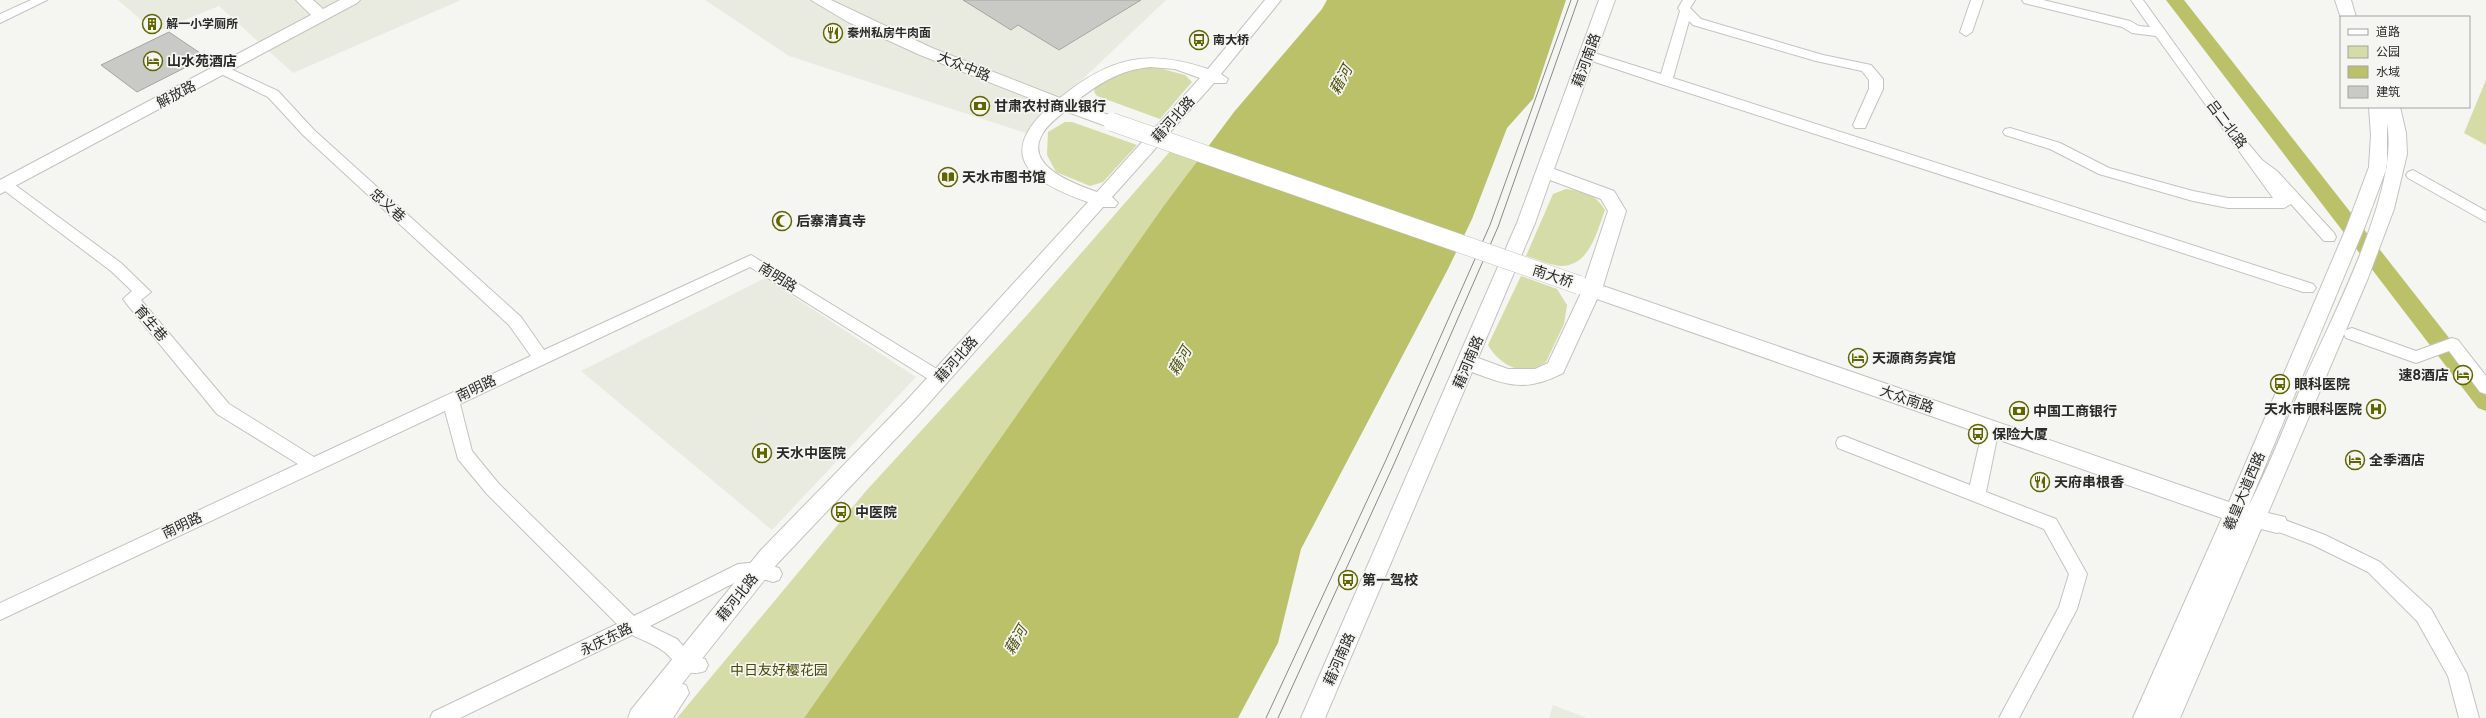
<svg xmlns="http://www.w3.org/2000/svg" width="2486" height="718" font-family="Raleway,'Noto Sans SC',sans-serif">
  <style>
    .built { fill: #eaebe0 }
    .green { fill: #d6dca7 }
    .water { fill: #bac169 }
    .lines { fill: none; stroke-linecap: round; stroke-linejoin: round }
    .river { fill: #bac169; fill-rule: evenodd }
    .building { fill: #c9c9c5; stroke: #a5a5a1 }
    .minor-casing { stroke: #c3c4c0; stroke-width: 2 }
    .major-casing { stroke: #c3c4c0; stroke-width: 2 }
    .minor { fill: #fff; fill-rule: evenodd }
    .major { fill: #fff; fill-rule: evenodd }
    .tram { stroke: #8a8a88; stroke-width: 1 }
    .major-bridge-casing { stroke: #c3c4c0; stroke-width: 19; stroke-linecap: butt }
    .major-bridge { stroke: #fff; stroke-width: 18 }
    .labels { text-anchor: middle; stroke-width: 3.5; stroke-linejoin: round; paint-order: stroke }
    .far-poi-label { font-size: 12px; font-weight: bold; fill: #2a2a29; stroke: #f5f5f1; text-anchor: start }
    .street-label { font-size: 14px; fill: #2a2a29; stroke: #f5f5f1 }
    .poi-label { font-size: 14px; font-weight: bold; fill: #2a2a29; stroke: #f5f5f1; text-anchor: start }
    .park-label { font-size: 14px; fill: #464902; stroke: #f5f5f1 }
    .water-label { font-size: 15px; font-style: italic; fill: #525615; stroke: #f5f5f1 }
  </style>
  <rect width="100%" height="100%" fill="#f5f5f1"/>
  <!-- built -->
  <path class="built" d="M118 0H461L293 73 219 6 155 32Z
    M705 0H1166L1026 133 789 56Z
    M765 278 916 377 772 530 581 371Z
    M1553 705 1587 718H1549Z"/>
  <!-- green -->
  <path class="green" d="M1155 67 1185 75 1192 82 1160 119 1097 96 1094 92 1096 84 1129 69Z
    M2486 80V145L2464 133Z
    M1065 122H1072L1137 145 1103 182 1090 186 1056 172 1047 155 1048 132Z
    M1173 148 1200 157 804 718H677L866 491 1028 314Z
    M1566 189C1586 192 1594 193 1605 210 1597 231 1590 265 1562 266 1552 266 1537 259 1526 256L1553 194Z
    M1521 276 1557 289 1567 305 1564 324 1546 362C1541 365 1534 369 1529 370 1511 371 1496 359 1488 345Z"/>
  <!-- water -->
  <path class="water" d="M1327 0H1566L1533 99 1507 128 1472 219 1448 269 1301 549 1278 643 1238 718H804L1163 207 1234 112 1322 9Z"/>
  <g class="lines">
    <!-- river -->
    <path class="river" d="M2166 0H2184L2486 385V411L2478 408Z"/>
  </g>
  <!-- building -->
  <path class="building" d="M963 0H1141L1059 50 1018 25 1011 30Z
    M169 32 206 57 137 92 101 65Z"/>
  <g class="lines">
    <!-- minor casing -->
    <g class="minor-casing">
      <path id="minor" d="M31 0H47L0 23V14Z
        M1683 0H1695L1690 8 1701 19 1823 55 1871 65 1883 79V89L1865 128H1855L1853 125 1869 89V80L1862 71 1816 61 1693 25 1689 21 1673 78 2313 284 2316 288 2313 292H2303L1661 84 1583 58 1582 55 1588 51 1661 74 1680 11 1678 8Z
        M1971 0H1983L1972 32 1966 36 1960 32Z
        M2022 0H2043L2130 21 2139 26 2150 27 2131 0H2143L2235 128 2262 160 2277 171 2334 233 2336 237 2334 241H2324L2291 204 2284 208H2228L2193 201 2099 174 2050 149 2005 135 2003 132 2005 129 2010 128 2060 143 2109 168 2193 191 2228 198H2273L2156 36 2132 33 2122 27 2024 3Z
        M222 65 278 91 314 130 521 317 544 350 751 255 945 374 947 378 945 382 939 384 933 382 750 267 460 404 472 451 499 484 634 616 738 564 759 562 779 568 782 574 779 580 773 582 759 578 740 580 650 626 677 639 691 655 705 659 708 665 705 671C682 679 677 661 663 651 654 644 642 640 632 635L460 718H430L433 712 617 624 487 494 458 459 445 411 0 620V603L298 464 217 414 126 303 123 299 132 291 111 271 1 188V182H11L121 263 151 292 141 300 229 404 314 457 531 356 509 325 304 136 268 97 217 72 215 69Z
        M2413 170 2486 211V222L2408 178 2406 175 2408 172Z
        M2352 328 2416 351 2452 338 2458 340 2486 376V394L2480 392 2449 351 2416 363 2346 338 2344 334 2346 330Z
        M1991 421 1997 423 1999 428 1986 492 2056 519 2087 574 2077 609 2019 718H1999L2059 607 2069 574 2044 529 1838 448 1836 443 1838 438 1844 436 1970 485 1983 428 1985 423Z
        M2277 517 2325 535 2380 562 2431 609 2467 674 2479 718H2459L2448 676 2417 621 2368 572 2313 545 2271 529 2268 524 2271 519Z"/>
    </g>
    <!-- major casing -->
    <g class="major-casing">
      <path id="major" d="M296 0H313L323 9 340 0H360L357 3 0 194V180L311 15Z
        M811 0H831L932 48 1060 98C1109 58 1147 48 1208 69L1265 0H1281L1221 74 1228 79 1226 83H1214L1112 197 1118 203 1115 207H1103L921 412 777 564 682 684 686 685 689 693 673 718H628L631 710 761 550 907 400 1088 202C1033 183 993 157 1050 106L920 55 848 22ZM1150 67 1175 69 1200 78 1097 192C1075 184 1022 166 1043 133 1048 124 1057 118 1065 111L1106 126H1118L1121 122 1118 118 1074 103C1098 84 1119 70 1150 67Z
        M1599 0H1615L1554 169 1614 191 1626 211 1603 286 2229 502 2347 226 2369 167 2371 135 2369 107H2400L2406 133 2407 154 2394 209 2368 278 2268 513 2285 517 2288 524 2285 531 2277 533 2261 529 2180 718H2133L2222 518 1597 299 1563 373C1526 392 1509 386 1472 372L1325 718H1301L1517 223ZM2387 124C2400 189 2331 319 2304 380 2286 422 2269 467 2248 507L2365 226 2387 167ZM1550 180 1601 199 1608 211 1585 280 1579 278 1572 280 1569 285 1572 290 1581 293 1548 363 1535 369H1508L1478 358 1535 223Z
        M2335 0H2351L2356 17 2341 18Z"/>
    </g>
    <!-- minor -->
    <use href="#minor" class="minor"/>
    <!-- major -->
    <use href="#major" class="major"/>
    <!-- tram -->
    <path class="tram" d="M1266 718 1385 462 1490 225 1571 0
      M1278 718 1394 464 1498 227 1578 0"/>
    <!-- major-bridge casing -->
    <g class="major-bridge-casing">
      <path id="major-bridge" d="M1112 122 1579 285"/>
    </g>
    <!-- major-bridge -->
    <use href="#major-bridge" class="major-bridge"/>
  </g>
  <!-- icons -->
  <defs>
    <g id="building-ring" transform="scale(1)"><circle r="9.5" fill="#f5f5f1" stroke="#606500" stroke-width="1.5"/><path d="M-4-6H4V6H1V3H-1V6H-4ZM-2.5-4.3h1.7v1.8h-1.7ZM.8-4.3h1.7v1.8H.8ZM-2.5-1h1.7V.8h-1.7ZM.8-1h1.7V.8H.8Z" fill="#606500"/></g>
    <g id="restaurant-ring" transform="scale(1)"><circle r="9.5" fill="#f5f5f1" stroke="#606500" stroke-width="1.5"/><path d="M-5-6h1v4h1v-4h1v4h1v-4h1v5L-1.5 .5V6h-2V.5L-5-1ZM5-6V6H3V1.5H1.5Q1.5-4 5-6Z" fill="#606500"/></g>
    <g id="bus-ring" transform="scale(1)"><circle r="9.5" fill="#f5f5f1" stroke="#606500" stroke-width="1.5"/><path d="M-5-6H5V4H4V6H2V4H-2V6H-4V4H-5ZM-3.5-4V0h7V-4ZM-3.5 1.2v1.5H-2V1.2ZM2 1.2v1.5H3.5V1.2Z" fill="#606500"/></g>
    <g id="hotel-ring" transform="scale(1)"><circle r="9.5" fill="#f5f5f1" stroke="#606500" stroke-width="1.5"/><path d="M-6-4.5h1.5V1H6V5H4.5V3h-9V5H-6ZM-4 0a1.8 1.8 0 1 1 3.6 0ZM.5 0V-2.5h3Q6-2.5 6 0Z" fill="#606500"/></g>
    <g id="bank-ring" transform="scale(1)"><circle r="9.5" fill="#f5f5f1" stroke="#606500" stroke-width="1.5"/><path d="M-6-4H6V4H-6ZM0-2.3a2.3 2.3 0 1 0 0 4.6a2.3 2.3 0 1 0 0-4.6Z" fill="#606500"/></g>
    <g id="library-ring" transform="scale(1)"><circle r="9.5" fill="#f5f5f1" stroke="#606500" stroke-width="1.5"/><path d="M-6-4Q-3-5.5-.7-3.5V5Q-3 3-6 4ZM6-4Q3-5.5 .7-3.5V5Q3 3 6 4Z" fill="#606500"/></g>
    <g id="mosque-ring" transform="scale(1)"><circle r="9.5" fill="#f5f5f1" stroke="#606500" stroke-width="1.5"/><path d="M3.5-4.9A6 6 0 1 0 3.5 4.9A5 5 0 1 1 3.5-4.9Z" fill="#606500"/></g>
    <g id="hospital-ring" transform="scale(1)"><circle r="9.5" fill="#f5f5f1" stroke="#606500" stroke-width="1.5"/><path d="M-5-5h3v3.5h4V-5h3V5h-3V1.5h-4V5h-3Z" fill="#606500"/></g>
  </defs>
  <g fill-rule="evenodd">
    <use href="#building-ring" x="152" y="24"/>
    <use href="#restaurant-ring" x="833" y="33"/>
    <use href="#bus-ring" x="1199" y="40"/>
    <use href="#hotel-ring" x="153" y="61"/>
    <use href="#bank-ring" x="980" y="106"/>
    <use href="#library-ring" x="948" y="177"/>
    <use href="#mosque-ring" x="782" y="221"/>
    <use href="#hotel-ring" x="1858" y="358"/>
    <use href="#hotel-ring" x="2463" y="375"/>
    <use href="#bus-ring" x="2280" y="384"/>
    <use href="#hospital-ring" x="2376" y="409"/>
    <use href="#bank-ring" x="2019" y="411"/>
    <use href="#bus-ring" x="1978" y="434"/>
    <use href="#hospital-ring" x="762" y="453"/>
    <use href="#hotel-ring" x="2355" y="460"/>
    <use href="#restaurant-ring" x="2040" y="482"/>
    <use href="#bus-ring" x="841" y="512"/>
    <use href="#bus-ring" x="1348" y="580"/>
  </g>
  <g class="labels">
    <!-- far-poi labels -->
    <g class="far-poi-label">
      <text x="166" y="28">解一小学厕所</text>
      <text x="847" y="37">秦州私房牛肉面</text>
      <text x="1213" y="44">南大桥</text>
    </g>
    <!-- street labels -->
    <g class="street-label">
      <text transform="translate(1586 60) rotate(-70)" y="5">藉河南路</text>
      <text transform="translate(964 66) rotate(22)" y="5">大众中路</text>
      <text transform="translate(176 94) rotate(-28)" y="5">解放路</text>
      <text transform="translate(1173 119) rotate(-48)" y="5">藉河北路</text>
      <text transform="translate(2227 124) rotate(53)" y="5">吕二北路</text>
      <text transform="translate(388 205) rotate(42)" y="5">忠义巷</text>
      <text transform="translate(1553 276) rotate(18)" y="5">南大桥</text>
      <text transform="translate(778 277) rotate(32)" y="5">南明路</text>
      <text transform="translate(151 323) rotate(50)" y="5">育生巷</text>
      <text transform="translate(956 359) rotate(-48)" y="5">藉河北路</text>
      <text transform="translate(1468 362) rotate(-67)" y="5">藉河南路</text>
      <text transform="translate(476 388) rotate(-25)" y="5">南明路</text>
      <text transform="translate(1907 399) rotate(19)" y="5">大众南路</text>
      <text transform="translate(2244 491) rotate(-67)" y="5">羲皇大道西路</text>
      <text transform="translate(182 525) rotate(-25)" y="5">南明路</text>
      <text transform="translate(737 597) rotate(-51)" y="5">藉河北路</text>
      <text transform="translate(606 639) rotate(-26)" y="5">永庆东路</text>
      <text transform="translate(1339 659) rotate(-66)" y="5">藉河南路</text>
    </g>
    <!-- poi labels -->
    <g class="poi-label">
      <text x="167" y="66">山水苑酒店</text>
      <text x="994" y="111">甘肃农村商业银行</text>
      <text x="962" y="182">天水市图书馆</text>
      <text x="796" y="226">后寨清真寺</text>
      <text x="1872" y="363">天源商务宾馆</text>
      <text x="2449" y="380" text-anchor="end">速8酒店</text>
      <text x="2294" y="389">眼科医院</text>
      <text x="2362" y="414" text-anchor="end">天水市眼科医院</text>
      <text x="2033" y="416">中国工商银行</text>
      <text x="1992" y="439">保险大厦</text>
      <text x="776" y="458">天水中医院</text>
      <text x="2369" y="465">全季酒店</text>
      <text x="2054" y="487">天府串根香</text>
      <text x="855" y="517">中医院</text>
      <text x="1362" y="585">第一驾校</text>
    </g>
    <!-- park labels -->
    <g class="park-label">
      <text x="779" y="675">中日友好樱花园</text>
    </g>
    <!-- water labels -->
    <g class="water-label">
      <text transform="translate(1341 80) rotate(-62)" y="5">藉河</text>
      <text transform="translate(1180 361) rotate(-60)" y="5">藉河</text>
      <text transform="translate(1016 640) rotate(-60)" y="5">藉河</text>
    </g>
  </g>
  <!-- legend -->
  <rect x="2340" y="16" width="130" height="92" fill="#f5f5f1" stroke="#a4a4a1"/>
  <rect x="2348" y="29" width="20" height="6" fill="#ffffff" stroke="#a4a4a1"/>
  <text x="2376" y="36" font-size="12" fill="#2a2a29">道路</text>
  <rect x="2348" y="46" width="20" height="12" fill="#d6dca7" stroke="#a4a4a1"/>
  <text x="2376" y="56" font-size="12" fill="#2a2a29">公园</text>
  <rect x="2348" y="66" width="20" height="12" fill="#bac169" stroke="#a4a4a1"/>
  <text x="2376" y="76" font-size="12" fill="#2a2a29">水域</text>
  <rect x="2348" y="86" width="20" height="12" fill="#c9c9c5" stroke="#a4a4a1"/>
  <text x="2376" y="96" font-size="12" fill="#2a2a29">建筑</text>
</svg>
